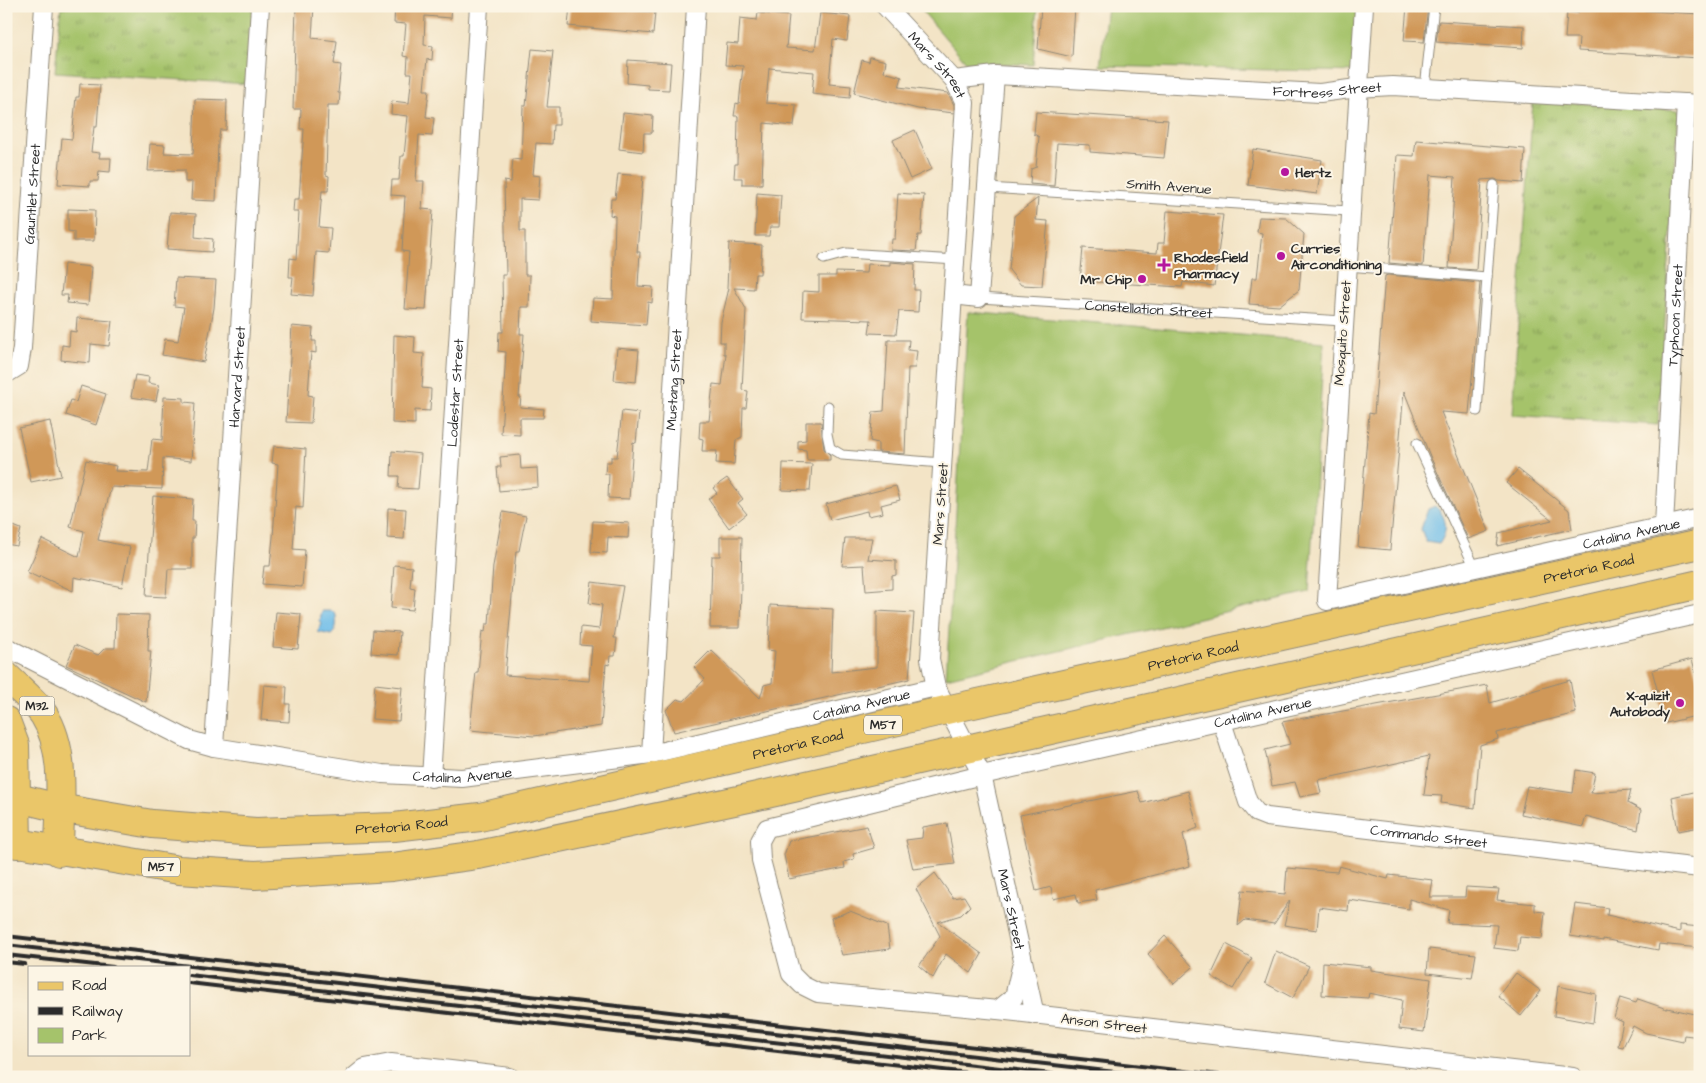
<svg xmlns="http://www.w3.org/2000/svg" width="1706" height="1083" font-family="'Architects Daughter',sans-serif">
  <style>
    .grass { fill: url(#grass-tufts); stroke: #68774b }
    .park { fill: #a5c36b; stroke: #68774b }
    .water { fill: #6ebde9; stroke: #4c748a }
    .building { fill: #d09858 }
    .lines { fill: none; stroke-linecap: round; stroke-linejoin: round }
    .service-casing { stroke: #8f8878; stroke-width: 11 }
    .minor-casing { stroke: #8f8878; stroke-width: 20 }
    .primary-casing { stroke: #8f8878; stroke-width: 30 }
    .service { stroke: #fff; stroke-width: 9 }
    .minor { stroke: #fff; stroke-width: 18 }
    .primary { stroke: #eac669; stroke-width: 28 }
    .rail { stroke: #2b2b2b; stroke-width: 4 }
    .poi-dot { fill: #b5179e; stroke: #fcf5e5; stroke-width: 2 }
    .labels { text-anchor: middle; stroke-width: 4; stroke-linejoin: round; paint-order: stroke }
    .shield { fill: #fcf5e5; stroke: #6a6863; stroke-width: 1 }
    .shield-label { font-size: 12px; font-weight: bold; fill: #2b2b2b }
    .street-label { font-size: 14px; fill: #2b2b2b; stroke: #fcf5e5 }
    .poi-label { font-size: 14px; font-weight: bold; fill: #2b2b2b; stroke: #fcf5e5; text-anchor: start }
  </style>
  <defs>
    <pattern id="grass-tufts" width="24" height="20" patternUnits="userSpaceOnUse" patternTransform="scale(1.25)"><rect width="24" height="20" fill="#a5c36b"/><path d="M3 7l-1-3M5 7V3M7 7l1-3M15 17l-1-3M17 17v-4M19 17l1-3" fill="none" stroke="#879f58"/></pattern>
  </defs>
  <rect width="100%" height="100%" fill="#fcf5e5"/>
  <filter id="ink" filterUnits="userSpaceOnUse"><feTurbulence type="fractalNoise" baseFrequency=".02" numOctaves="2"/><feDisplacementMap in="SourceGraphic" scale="10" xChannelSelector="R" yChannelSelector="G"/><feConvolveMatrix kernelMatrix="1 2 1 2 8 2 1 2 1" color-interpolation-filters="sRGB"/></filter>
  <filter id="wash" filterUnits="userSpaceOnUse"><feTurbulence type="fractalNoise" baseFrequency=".0096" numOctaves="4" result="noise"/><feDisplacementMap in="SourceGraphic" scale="20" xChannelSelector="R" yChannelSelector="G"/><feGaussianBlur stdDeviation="1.12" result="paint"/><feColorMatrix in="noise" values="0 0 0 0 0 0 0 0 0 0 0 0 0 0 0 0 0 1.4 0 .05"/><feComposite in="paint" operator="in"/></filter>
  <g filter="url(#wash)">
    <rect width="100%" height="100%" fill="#f3e4c6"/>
    <!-- grass -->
    <path class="grass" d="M61 6H254L248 84 55 72Z
      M1533 100 1679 110 1658 425 1512 415Z"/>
    <!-- park -->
    <path class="park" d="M918 6H1038L1033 65 966 62Z
      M1107 6H1364L1360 72 1100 66Z
      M968 312 1324 342 1309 592 946 678Z"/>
    <!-- water -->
    <path class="water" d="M1435 506C1447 516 1449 531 1439 544L1426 542 1421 529 1428 509Z
      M322 611H332L336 615C336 623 338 630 331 635L318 632 322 624 320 621Z"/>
    <g id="blocks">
      <!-- building -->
      <path class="building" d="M296 6H314L312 38 337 41 334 64 341 65 338 93H340L339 105H328L326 175 329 176 328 191H322L319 227 331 228 329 253 316 252 313 296 291 294 293 277H289L290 258 296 259 299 212H293L294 199H299L304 129H300L301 109H293Z
        M395 6H452L451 18 425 16 424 45 433 46 432 60 427 59 424 90H429L426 117 434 118 432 136 419 135 416 181H424L422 209 433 210 426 310 405 309 409 252 402 251 405 196 391 195 392 180H399L401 156H404L408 116 391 114 392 101 409 103 412 73H407L408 57 403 56 406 24 394 23Z
        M570 6 655 12 653 34 568 26Z
        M1041 6H1075L1072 57 1038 49Z
        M1407 6H1428L1424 42 1404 41Z
        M1578 6H1620V9L1700 14V58L1578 51 1579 38H1565L1567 12 1578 13Z
        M758 13 789 16 786 48 815 50 820 13 850 16 847 41 833 39 829 84 851 86 850 98 812 94 814 72 769 68 766 103 796 105 794 126 764 123 762 184H742V178H734L735 164H737L738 116H734L736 103 739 104 743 66 725 65 727 43 738 44 740 18 757 20Z
        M1439 21 1524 26 1523 48 1436 42Z
        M532 49 553 51 547 107H559V125H553L552 144 536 143 533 175 540 176 538 200 520 199V231H525V275H530L529 307H521L520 334H524L519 397H521L520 407 544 409 543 418H520V435L501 434 506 352 498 351 499 332H503L502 275H506L504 181 511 182 513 159 521 160 523 106H526Z
        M870 57 886 61 884 72 902 77 899 87 948 93 954 105V113L918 109 854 93 862 60 869 62Z
        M628 60 671 63 669 90 648 89V85L627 83Z
        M80 84 100 85 97 127H94L91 152 100 153 99 158H111L110 172 99 171 98 181H90V186L58 184 62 138 72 139 76 97H79Z
        M195 99 227 100 226 130H220L218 143 216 201 191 200 192 182H185V170L148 171 150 144 165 145 164 153 193 154Z
        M1036 112 1168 120 1164 158 1090 152V145L1057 143 1054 186 1030 184 1031 169 1036 167 1039 137 1034 134Z
        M623 113 653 116 652 133H644L643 152 619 149Z
        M915 130 932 169 910 179 893 140Z
        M1416 140 1525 149 1523 183 1499 181 1495 179 1482 180 1476 270 1449 268 1455 177 1430 175 1423 266 1389 263 1397 155 1414 156Z
        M1253 149 1322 160 1317 194 1248 185Z
        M618 174 643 176 637 252H640L638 286 653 287 652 303 648 302 646 325 591 321 593 298 613 299 615 216 610 215 611 199H615Z
        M757 193 781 195 779 227H770L769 236H755Z
        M898 193 924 195 921 235H918L916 251 891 250 892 239H895Z
        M1038 198 1036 220 1048 221 1042 286 1021 285 1009 270 1014 216Z
        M68 209 95 210 94 241H74V232L68 231Z
        M1167 211 1223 215 1214 286 1183 282 1182 287 1080 281 1083 248 1157 253 1158 243H1164Z
        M170 212 196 214 195 237 213 239 212 252 167 249Z
        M1259 217 1286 218 1304 234 1299 290 1279 306 1249 304 1252 278H1257L1262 233 1257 232Z
        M729 243 762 245 760 274H755L754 289 734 288 746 309 742 390 748 391 746 408H743L742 437 736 440 734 464 716 463 717 451H702L703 439 699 438 700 421H709L713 384 722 385 726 354H724V342H720L721 322 729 288H727Z
        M890 262 915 264 914 290H919L918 312 899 311 896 334 869 333 871 320 802 318 803 291 819 292V276H836V272L866 273 867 264 890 265Z
        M64 264 91 267 88 305 67 303 68 295H61Z
        M1388 275 1480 283 1469 414 1441 412 1489 531 1468 539 1430 456 1404 391 1390 550 1358 547 1369 413 1374 414 1385 276Z
        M176 278 216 280 214 308 204 362 162 355 165 339 178 341 184 307 174 306Z
        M77 318 112 321 109 346 91 344 90 363 61 360 62 345 69 346 70 331 76 332Z
        M292 326 313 328 312 341H316V353L311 352 308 395 313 396 311 423 286 422Z
        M394 335 415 337 414 353 424 354 422 388 431 389 430 411 415 410V424L392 423Z
        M888 340H909L908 350 917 351 915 368H908L905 454 878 452V443L870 441 873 412 884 411Z
        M617 348 639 350 636 382 614 380Z
        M135 375 149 377 148 383 159 385 156 401 131 397Z
        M81 386 106 394 96 425 66 415 71 400 76 402Z
        M164 397 184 398V402L195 403 191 461 163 458 162 489 111 487 98 540 130 547 122 587 74 577 73 591 40 576 39 578 27 572 42 539 79 557 84 531 70 527 86 460 116 466 115 471 148 472 152 439 162 440Z
        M622 411 639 413 636 443 633 442 629 499 608 498 609 474H605L606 462H611V457H617Z
        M50 421 61 476 31 482 19 428Z
        M806 422H821L824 449 830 455V460H807L806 450 798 449V441L806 440Z
        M274 446 306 449 303 508 296 507 293 549 305 550 302 587 262 584 264 566H270L273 537 278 464 272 463Z
        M392 451 421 454 418 489 398 488 399 476H391Z
        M520 455 521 469 537 468 538 487 499 491 497 467H501L500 457Z
        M783 463 812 464 810 491 782 490Z
        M1518 469 1569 510 1572 529 1497 546 1499 533 1552 520 1506 483Z
        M727 478 743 499 738 503 747 514 729 528 708 499 717 493 713 488Z
        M896 486 900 500 881 505 883 513 868 516 867 511 830 520 826 504Z
        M153 496 193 499 192 521H195L194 538H192V569H168L166 597 146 596Z
        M388 508 406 509 404 539 387 538Z
        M503 512 526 516 519 551H516L505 675 589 681 592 646 580 645 581 627 599 629 602 605 589 603 592 582 623 586 614 638H617L615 656H610L609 665 606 664 601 726 534 736 470 730 476 672H478L482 631 485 632 486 624H489L493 566Z
        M593 521 629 523 628 538 608 537 607 553 591 552Z
        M6 523 21 529 17 546 6 544Z
        M720 537H742L740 628H710L712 556H720Z
        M845 538H872L868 559 896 561V575L892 576V589L866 591 864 565 842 566Z
        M394 565 412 567 410 587 415 588 413 610 391 608Z
        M770 605 833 609 831 672 877 667V611L914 613 909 679 674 732 666 710 677 699 684 701 705 679 694 667 711 650 760 698 764 685 772 683 775 651 768 650Z
        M276 612 301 614 298 649 273 647Z
        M116 614 149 615 148 651H151L146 702 66 665 75 645 98 655 105 648H115Z
        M373 630 400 632 398 655 371 653Z
        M1692 659 1700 691V715L1666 723 1652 670Z
        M1570 680 1576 713 1497 733 1498 739 1480 745 1475 808 1441 803 1442 796 1424 795 1429 756 1318 780 1321 793 1300 797 1295 782 1272 786 1265 750 1290 744 1282 722 1487 685 1490 703Z
        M375 684 402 687 399 721 372 719Z
        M264 685 287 687 286 704H290L289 722 261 720Z
        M1576 770 1595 773 1591 793 1631 790 1628 803 1641 810 1638 830 1586 816 1583 827 1521 814 1527 786 1573 793Z
        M1138 791 1142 803 1188 791 1198 828 1183 834 1190 866 1095 890 1097 900 1078 903 1076 894 1053 899 1051 887 1036 891 1020 815Z
        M1698 791 1700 827 1678 831 1672 797Z
        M947 823 955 864 913 869 906 840 922 838 923 827Z
        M867 826 874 848 853 854 854 859 844 862 845 868 789 879 784 855 789 841Z
        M1339 866 1388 879 1389 875 1433 880 1430 897H1465L1466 887 1499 889 1497 900 1535 904V911L1545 912 1542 939 1520 937 1518 951 1494 948 1497 925 1447 923 1449 910 1409 899V909L1349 900 1348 911 1319 907 1317 930 1284 925 1290 900 1274 924 1245 920 1238 926 1242 890 1285 894 1287 868 1337 872Z
        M935 873 953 898 964 896 970 906 961 915 938 922 982 954 971 973 946 954 933 978 919 966 940 936 916 889Z
        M1575 904 1608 908 1607 915 1680 932V925L1700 927V948L1659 944 1658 950 1603 939V941L1570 936Z
        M850 911 887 926 890 949 842 955 831 918Z
        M1165 936 1193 967 1174 984 1148 954Z
        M1226 944 1252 958 1233 989 1211 976Z
        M1429 949 1476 954 1472 978 1427 973Z
        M1276 951 1309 966 1293 998 1265 983Z
        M1323 962 1371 967V970L1431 979 1424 1032 1399 1029 1402 1000 1369 993 1368 998 1322 995Z
        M1516 973 1541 991 1521 1016 1498 996Z
        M1558 986 1596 994 1593 1023 1554 1016Z
        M1620 998 1636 1003 1638 999 1667 1009V1008L1700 1015V1037L1684 1035 1683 1041 1646 1033 1633 1026 1623 1047 1618 1046 1623 1022 1614 1018Z"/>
    </g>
  </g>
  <g filter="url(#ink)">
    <use href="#blocks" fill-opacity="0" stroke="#8f8878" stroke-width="1"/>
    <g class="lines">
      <!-- service casing -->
      <g class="service-casing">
        <g id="service">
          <path d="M1425 88 1434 6"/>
          <path d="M987 188 1349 211"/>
          <path d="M824 259 846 253 956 260"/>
          <path d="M1347 266 1487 277"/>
          <path id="s1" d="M979 298 1343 321"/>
          <path d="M828 406 827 434 830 448 842 455 942 463"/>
          <path d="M1477 411 1494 185"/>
          <path d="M1417 443 1475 568"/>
        </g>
      </g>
      <!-- minor casing -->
      <g class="minor-casing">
        <g id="minor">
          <path id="s2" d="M885 6 954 80 965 103 930 659 936 687 982 775 1035 1015"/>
          <path id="s3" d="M1364 6 1327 601 1700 518"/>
          <path id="s4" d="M954 80 995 75 1320 93 1357 88 1393 86 1700 104"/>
          <path d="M953 295 979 298 995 75"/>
          <path id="s5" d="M6 374 19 366 22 348 44 6"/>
          <path id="s6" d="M1664 526 1686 103"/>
          <path id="s7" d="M6 647 189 740 214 747 382 774 462 778 651 754 936 687"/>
          <path id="s8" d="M1222 722 1248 802 1257 813 1267 817 1700 868"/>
          <path id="s9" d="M214 747 260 6"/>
          <path id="s10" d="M651 754 696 6"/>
          <path id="s11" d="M431 778 479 6"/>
          <path d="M998 1010 1014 997 1021 967"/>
          <path d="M354 1077 365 1068 391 1063 510 1077"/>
          <path id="s12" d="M1573 1077 998 1010 818 993 802 985 791 974 761 860 760 841 767 828 982 775 1700 614"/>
        </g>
      </g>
      <!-- primary casing -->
      <g class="primary-casing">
        <g id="primary">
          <path d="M6 676C19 689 34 700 44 715 68 753 59 809 59 852"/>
          <path d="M6 721 15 745 17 844"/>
          <path id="s13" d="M6 795 59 808 152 824 256 832 394 827 480 817 946 710 1700 544"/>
          <path d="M6 841 179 870 255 875 392 867 478 855 753 797 1700 584"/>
        </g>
      </g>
      <!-- service -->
      <use href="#service" class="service"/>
      <!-- minor -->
      <use href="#minor" class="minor"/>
      <!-- primary -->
      <use href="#primary" class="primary"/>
      <!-- rail -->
      <path class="rail" d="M6 936 1237 1077
        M6 945 1159 1077
        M6 955 113 967
        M6 962 25 964
        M189 975 1078 1077
        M189 983 1004 1077"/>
    </g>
  </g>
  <!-- markers -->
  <g class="poi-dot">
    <circle cx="1285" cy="172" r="5"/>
    <circle cx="1281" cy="256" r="5"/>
    <path d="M1161.5 257.5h5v5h5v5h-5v5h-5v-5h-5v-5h5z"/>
    <circle cx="1142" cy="279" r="5"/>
    <circle cx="1680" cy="703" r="5"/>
  </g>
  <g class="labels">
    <!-- shield labels -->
    <g class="shield">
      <rect x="19.5" y="696.5" width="35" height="19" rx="4"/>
      <rect x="864" y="715.5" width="38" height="19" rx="4"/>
      <rect x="142" y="857.5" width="38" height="19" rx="4"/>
    </g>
    <g class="shield-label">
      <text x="37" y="710">M32</text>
      <text x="883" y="729">M57</text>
      <text x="161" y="871">M57</text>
    </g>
    <!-- street labels -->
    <g class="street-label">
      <text dy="5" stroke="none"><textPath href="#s2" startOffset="79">Mars Street</textPath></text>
      <text dy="5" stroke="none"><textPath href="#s4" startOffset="374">Fortress Street</textPath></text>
      <text transform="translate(1169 186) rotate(4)" y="5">Smith Avenue</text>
      <text dy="5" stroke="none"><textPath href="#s5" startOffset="188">Gauntlet Street</textPath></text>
      <text dy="5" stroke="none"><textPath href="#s1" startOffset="170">Constellation Street</textPath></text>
      <text dy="5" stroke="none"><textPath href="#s6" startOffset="211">Typhoon Street</textPath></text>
      <text transform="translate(1342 333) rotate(-86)" y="5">Mosquito Street</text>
      <text dy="5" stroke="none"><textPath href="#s9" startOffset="371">Harvard Street</textPath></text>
      <text dy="5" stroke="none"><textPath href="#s10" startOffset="375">Mustang Street</textPath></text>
      <text dy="5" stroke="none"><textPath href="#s11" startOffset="386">Lodestar Street</textPath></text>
      <text transform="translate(940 504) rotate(-86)" y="5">Mars Street</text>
      <text dy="5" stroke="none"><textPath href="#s3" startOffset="908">Catalina Avenue</textPath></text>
      <text dy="5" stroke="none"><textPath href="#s13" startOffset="1614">Pretoria Road</textPath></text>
      <text dy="5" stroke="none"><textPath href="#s13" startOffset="1209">Pretoria Road</textPath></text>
      <text dy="5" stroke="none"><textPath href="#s7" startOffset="888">Catalina Avenue</textPath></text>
      <text dy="5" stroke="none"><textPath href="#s12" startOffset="1454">Catalina Avenue</textPath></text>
      <text dy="5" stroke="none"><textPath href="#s13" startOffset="804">Pretoria Road</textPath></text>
      <text dy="5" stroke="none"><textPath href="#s7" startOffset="482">Catalina Avenue</textPath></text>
      <text dy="5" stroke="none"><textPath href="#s13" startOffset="399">Pretoria Road</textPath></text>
      <text dy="5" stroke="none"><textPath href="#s8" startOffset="272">Commando Street</textPath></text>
      <text dy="5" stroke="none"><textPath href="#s2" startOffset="949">Mars Street</textPath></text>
      <text transform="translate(1104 1023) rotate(7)" y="5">Anson Street</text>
    </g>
    <!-- poi labels -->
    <g class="poi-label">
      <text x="1295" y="177">Hertz</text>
      <text x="1291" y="253">Curries<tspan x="1291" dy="16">Airconditioning</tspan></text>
      <text x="1174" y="262">Rhodesfield<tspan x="1174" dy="16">Pharmacy</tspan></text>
      <text x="1132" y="284" text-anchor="end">Mr Chip</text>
      <text x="1670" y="700" text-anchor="end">X-quizit<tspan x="1670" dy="16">Autobody</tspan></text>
    </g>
  </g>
  <!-- margin -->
  <rect width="1706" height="1083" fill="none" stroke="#fcf5e5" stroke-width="25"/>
  <!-- legend -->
  <rect x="28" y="966" width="162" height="90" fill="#fcf5e5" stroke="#a8a49b"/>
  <rect x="38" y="982" width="25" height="8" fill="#eac669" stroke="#a8a49b"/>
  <text x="72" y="990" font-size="15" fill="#2b2b2b">Road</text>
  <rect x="38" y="1007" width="25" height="8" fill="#2b2b2b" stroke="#a8a49b"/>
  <text x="72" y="1016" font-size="15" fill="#2b2b2b">Railway</text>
  <rect x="38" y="1028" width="25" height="15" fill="#a5c36b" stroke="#a8a49b"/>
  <text x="72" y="1040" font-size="15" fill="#2b2b2b">Park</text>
</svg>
